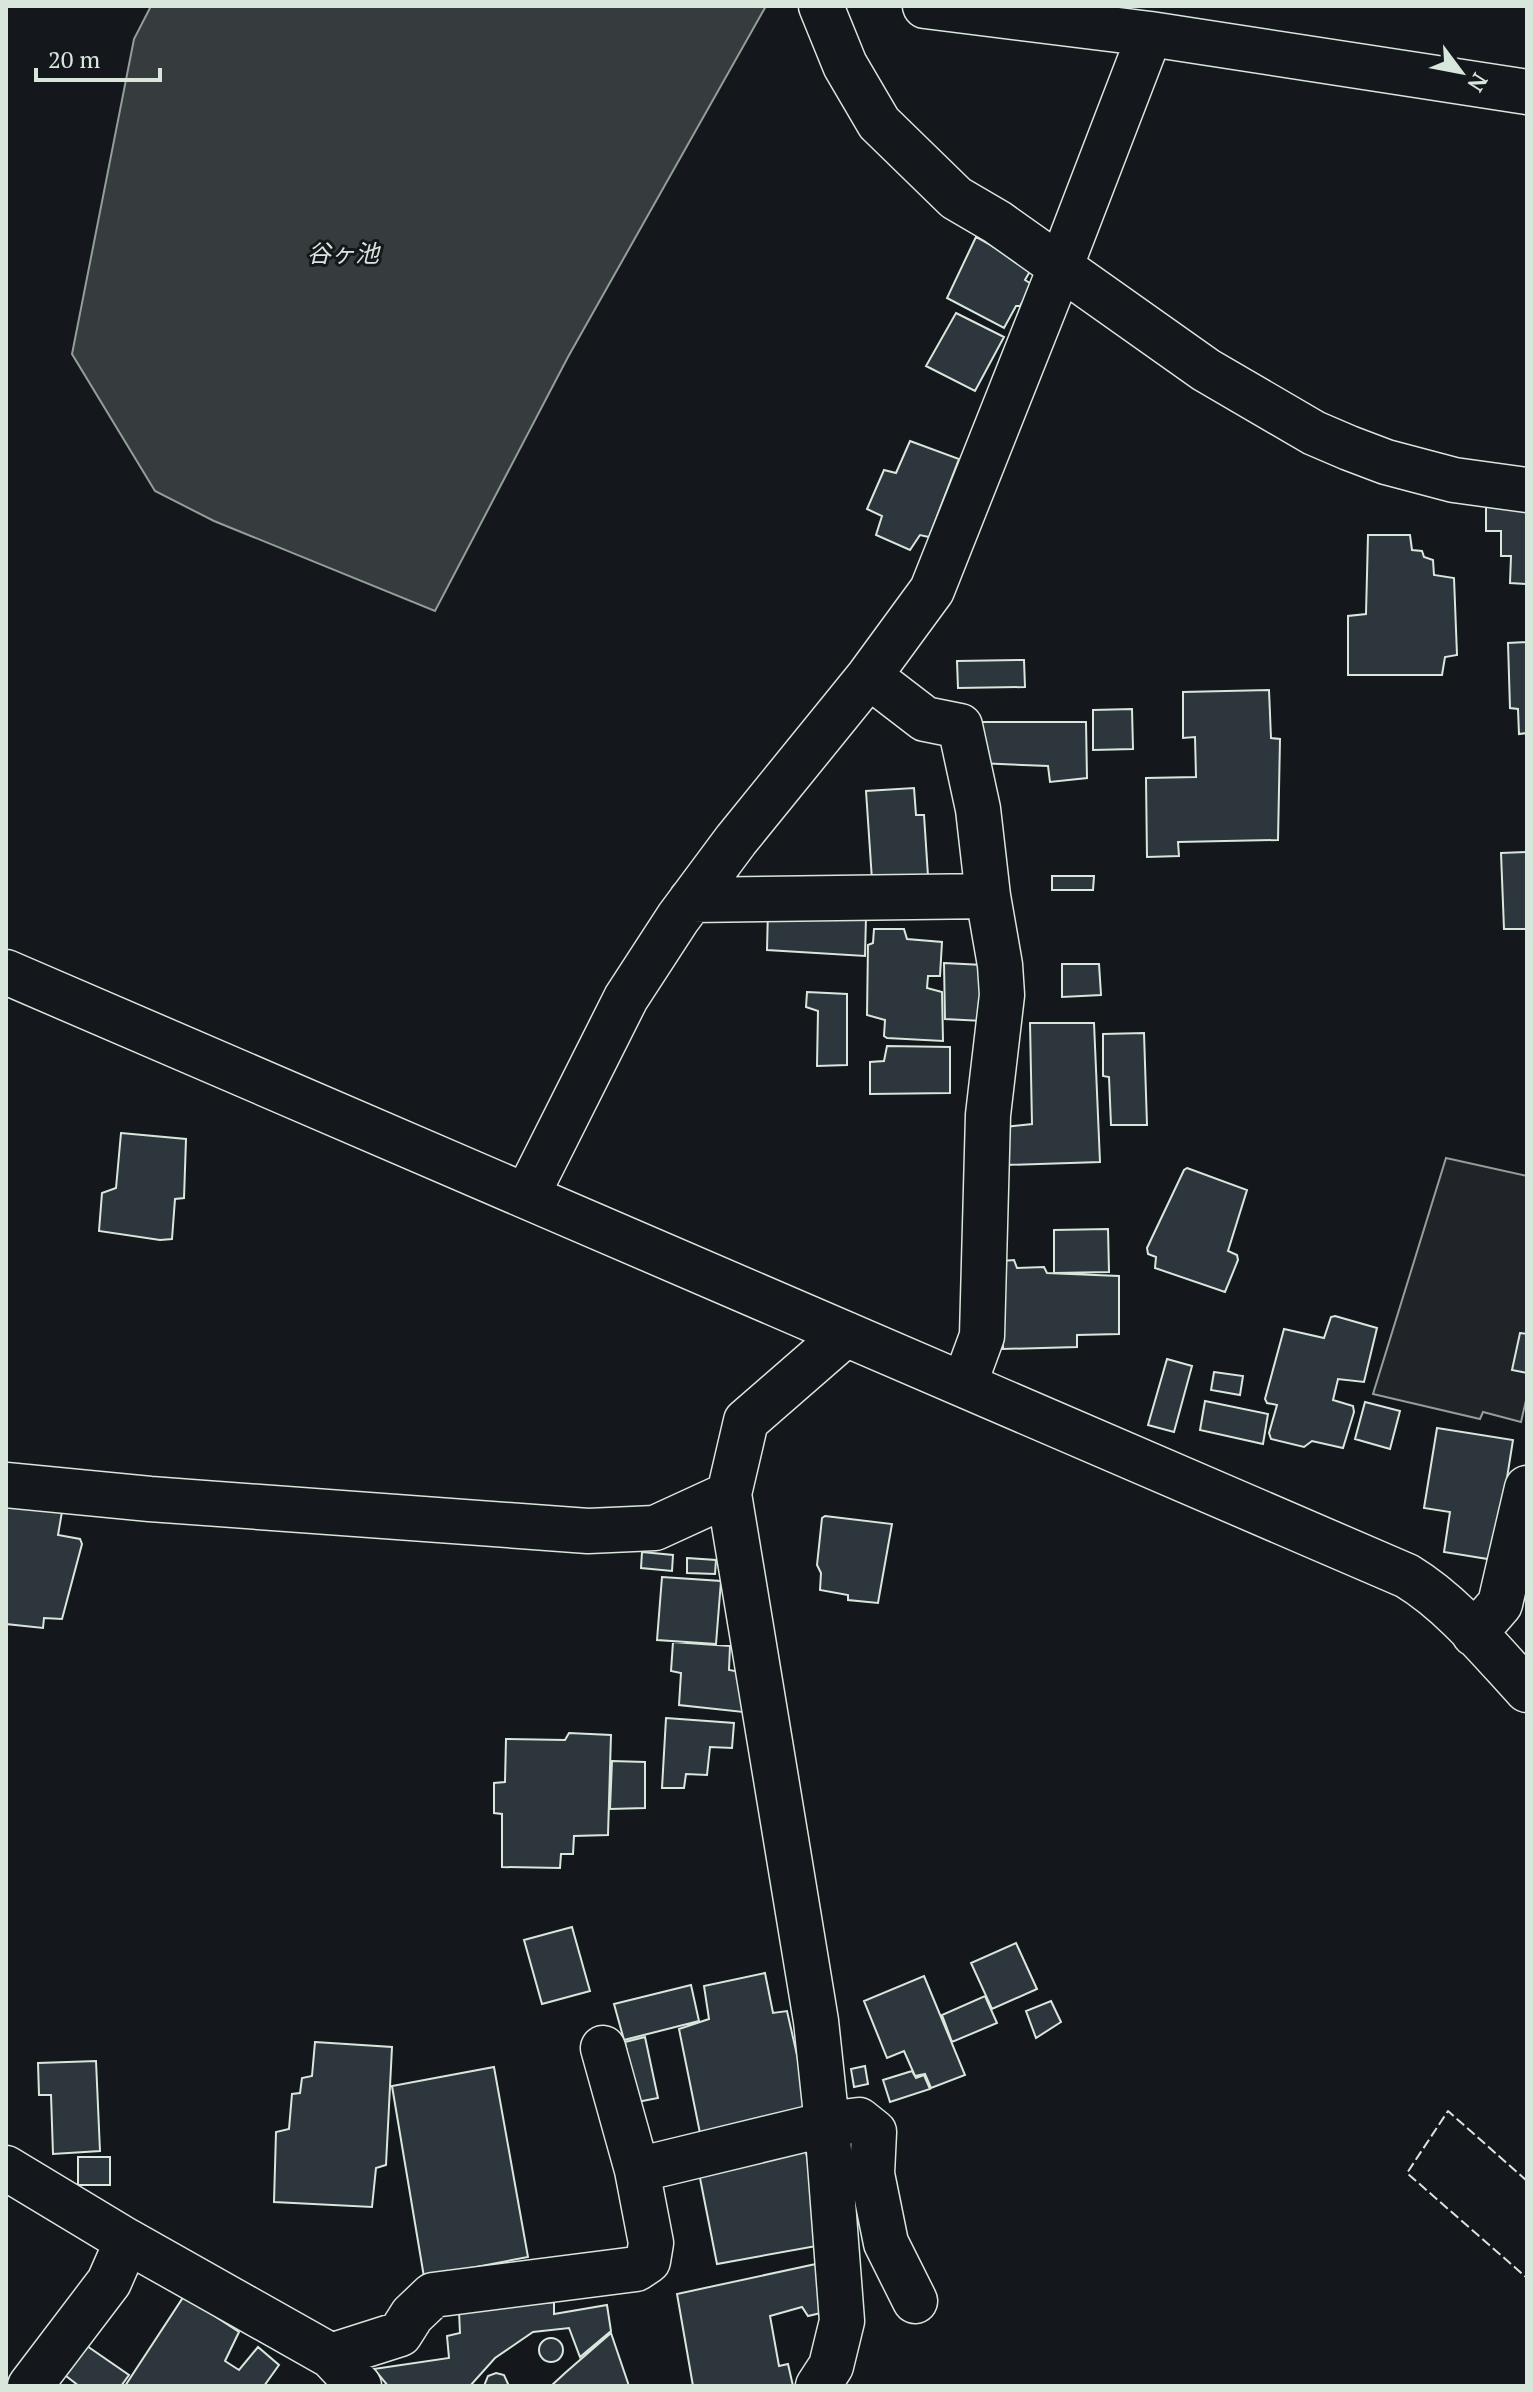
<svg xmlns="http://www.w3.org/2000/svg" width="1533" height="2392" font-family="'PT Serif','Noto Sans JP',serif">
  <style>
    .green { fill: #202428; stroke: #939e99; stroke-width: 2 }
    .water { fill: #363b3e; stroke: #939e99; stroke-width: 2 }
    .building { fill: #2c363c; stroke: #d8e6dc; stroke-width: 2 }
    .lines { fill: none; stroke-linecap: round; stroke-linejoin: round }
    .minor-casing { stroke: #d8e6dc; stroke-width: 47 }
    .minor { stroke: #14181c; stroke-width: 44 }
    .fence { stroke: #d8e6dc; stroke-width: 2; stroke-dasharray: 10 4; stroke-linecap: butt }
    .labels { text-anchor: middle; stroke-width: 6; stroke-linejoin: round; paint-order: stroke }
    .water-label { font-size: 24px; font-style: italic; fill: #d8e6dc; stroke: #14181c }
  </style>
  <rect width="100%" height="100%" fill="#14181c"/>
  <!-- green -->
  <path class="green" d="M1446 1158 1527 1176V1396L1521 1422 1483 1412 1480 1419 1373 1394Z"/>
  <!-- water -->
  <path class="water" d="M151 6H766L568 357 435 611 214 521 155 491 72 354 134 39Z"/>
  <!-- building -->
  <path class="building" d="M976 237 1032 268 1025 280 1033 285 1020 306H1016L1004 328 947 298Z
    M956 313 1004 337 975 391 926 366Z
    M910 441 959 459 929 537 920 535 910 550 876 535 882 516 867 509 884 470 896 473Z
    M1527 501V584L1510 583 1511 556H1501V531H1486V502Z
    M1368 535H1410L1412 550 1422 551 1424 557 1433 560 1434 575 1454 578 1457 655 1445 657 1442 675H1348V616L1366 614Z
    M1526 628 1527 733 1519 734 1518 709 1510 708 1508 643 1526 642Z
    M1024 660 1025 687 958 688 957 661Z
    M1269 690 1271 738 1280 739 1278 840 1178 842 1179 856 1147 857 1146 778 1196 777 1195 737 1183 738V692Z
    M1132 709 1133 749 1093 750V710Z
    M976 722H1086L1087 778 1050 782 1048 766 977 763Z
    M1526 781H1527V835H1526Z
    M914 788 916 815H924L928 876 872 880 866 791Z
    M1527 852V929H1504L1501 853Z
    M1052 876H1094L1093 890H1052Z
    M768 909 866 917 865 956 767 950Z
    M874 929H904L907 939 942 942 940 976H928L927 988 942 992 943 1041 887 1038 884 1036 885 1020 867 1015 868 945 873 943Z
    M944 963 983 965V1021L945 1019Z
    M1062 964H1099L1101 995 1062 997Z
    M807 992 847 994V1065L817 1066 818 1011 806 1007Z
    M1030 1023H1094L1100 1162 1006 1165 1005 1127 1032 1124Z
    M1144 1033 1147 1125H1111L1109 1077 1103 1076V1034Z
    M887 1046 950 1047V1093L870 1094V1062L884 1061Z
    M121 1133 186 1139 184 1198 175 1199 172 1239 160 1240 99 1231 102 1193 116 1188Z
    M1187 1168 1247 1190 1228 1251 1237 1255 1238 1260 1225 1292 1155 1268 1156 1257 1148 1254 1147 1248 1184 1170Z
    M1108 1229 1109 1272 1054 1273V1230Z
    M1014 1260 1017 1268 1044 1267 1047 1273 1119 1276V1334L1077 1335V1347L1003 1349 1002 1261Z
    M1335 1316 1377 1328 1364 1382 1338 1379 1333 1400 1353 1406 1354 1412 1343 1448 1312 1441 1304 1447 1271 1439 1269 1433 1277 1405 1267 1403 1265 1399 1284 1329 1324 1338 1331 1317Z
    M1520 1333 1527 1334V1373L1512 1370Z
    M1167 1359 1192 1366 1174 1432 1148 1425Z
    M1214 1372 1243 1376 1240 1395 1211 1390Z
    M1205 1401 1268 1414 1263 1444 1200 1430Z
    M1365 1402 1400 1411 1390 1449 1355 1439Z
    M1437 1428 1513 1440 1494 1560 1444 1552 1450 1512 1424 1508Z
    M6 1498 64 1500 58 1535 80 1539 82 1544 62 1619 44 1618 43 1628 6 1624Z
    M825 1516 892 1524 878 1603 848 1600V1595L820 1590 821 1573 817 1565 822 1518Z
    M642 1552 673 1555 672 1571 641 1568Z
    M687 1558 716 1560 715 1574 687 1573Z
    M662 1577 721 1581 716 1644 657 1640Z
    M673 1642 730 1646 729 1670 747 1673 743 1712 679 1705 681 1673 671 1671Z
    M666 1718 734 1723 732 1748 710 1747 707 1775 686 1774 684 1788H662Z
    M569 1733 611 1735 608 1835 574 1836 573 1854H561L560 1868 502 1867V1814L494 1813V1783L505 1782 506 1739 565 1740Z
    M612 1761 645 1762V1808L610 1809Z
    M572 1927 590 1991 542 2004 524 1940Z
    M1016 1943 1037 1989 992 2009 971 1963Z
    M765 1973 773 2013 787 2011 811 2117 702 2143 679 2029 709 2019 704 1986Z
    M924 1976 965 2075 931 2088 925 2074 915 2076 904 2051 887 2058 864 2001Z
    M691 1985 699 2021 624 2040 614 2004Z
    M985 1996 997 2023 952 2042 942 2015Z
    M1051 2001 1061 2022 1036 2038 1026 2011Z
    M645 2037 658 2098 637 2102 625 2042Z
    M315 2042 392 2047 386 2165 376 2168 372 2207 274 2202 276 2132 289 2129 292 2094 300 2093 302 2078 312 2076Z
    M96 2061 100 2151 53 2154 51 2095H39L38 2063Z
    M865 2066 868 2084 854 2087 851 2069Z
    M494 2067 528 2257 424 2277 392 2086Z
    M912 2071 916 2078 924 2075 930 2089 890 2102 883 2080Z
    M804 2140 822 2245 717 2264 697 2163Z
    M78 2157H110V2185H78Z
    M825 2262V2312L808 2316 802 2307 770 2316 779 2366 788 2364 793 2386H693L677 2294Z
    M184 2296 239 2332 225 2361 239 2370 258 2347 279 2365 264 2386H125Z
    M554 2302V2314L607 2305 611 2331 580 2357 569 2328 533 2332 495 2358 470 2386H388L374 2369 449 2358 447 2336 460 2333 459 2311Z
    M611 2333 629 2386H551L565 2373Z
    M539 2350a12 12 0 1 1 24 0a12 12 0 1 1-24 0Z
    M87 2346 129 2375 121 2386H79L66 2376 65 2371Z
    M496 2373 504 2375 509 2386H484L488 2376Z"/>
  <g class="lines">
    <!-- minor casing -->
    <g class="minor-casing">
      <path id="minor" d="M821 6 845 65 879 123 956 198 997 222 1206 370 1314 433 1349 448 1386 462 1454 480 1527 490
        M925 6 1150 34 1527 92
        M869 676 925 719 960 726 978 809 988 896 1000 965 1002 995 988 1115 982 1336 964 1385
        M691 900 988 896
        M6 972 1407 1576C1453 1604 1490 1650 1527 1690
        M527 1195 626 998 678 918 736 840 869 676 932 590 1060 268 1150 34
        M6 1485 150 1499 588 1531 655 1528 729 1494
        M1474 1634 1500 1604 1527 1488
        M603 2048 637 2170
        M6 2168 127 2241 331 2356 359 2386
        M331 2356 400 2334 412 2315 433 2295 636 2269 648 2261 651 2243 637 2170 827 2124 859 2120 874 2132 872 2174 886 2243 915 2301
        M30 2386 109 2282 127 2241
        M818 2386 831 2366 842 2321 827 2124 816 2021 729 1494 746 1421 846 1334"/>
    </g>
    <!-- minor -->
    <use href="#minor" class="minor"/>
    <!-- fence -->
    <path class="fence" d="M1527 2181 1448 2111 1407 2173 1527 2278"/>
  </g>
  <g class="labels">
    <!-- water labels -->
    <g class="water-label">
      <text x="343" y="262">谷ヶ池</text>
    </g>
  </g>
  <!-- border -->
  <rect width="1533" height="2392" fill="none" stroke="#d8e6dc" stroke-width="16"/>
  <!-- north arrow -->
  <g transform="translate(1461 72) rotate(122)" stroke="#14181c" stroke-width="6" paint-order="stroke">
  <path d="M0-6L14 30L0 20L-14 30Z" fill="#d8e6dc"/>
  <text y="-12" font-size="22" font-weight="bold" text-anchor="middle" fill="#d8e6dc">N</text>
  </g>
  <!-- scale -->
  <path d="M36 68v12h124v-12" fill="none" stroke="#d8e6dc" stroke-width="4"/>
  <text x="48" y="68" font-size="24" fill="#d8e6dc" stroke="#14181c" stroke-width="6" paint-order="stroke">20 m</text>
</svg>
